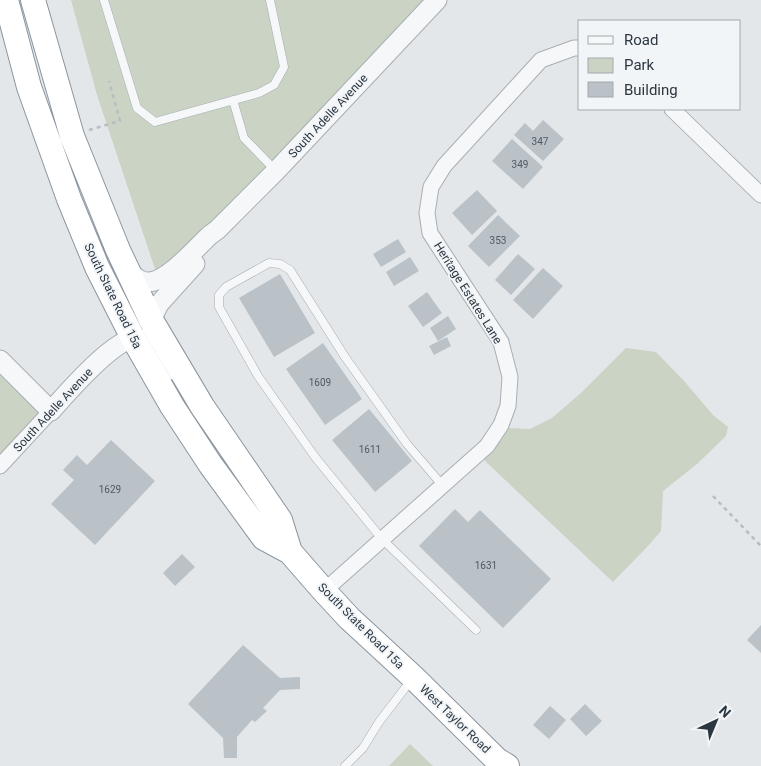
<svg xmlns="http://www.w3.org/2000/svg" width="761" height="766" font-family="Roboto,sans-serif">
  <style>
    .green { fill: #cad3c4 }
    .building { fill: #bac1c7 }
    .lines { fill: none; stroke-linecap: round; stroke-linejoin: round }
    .service-casing { stroke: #a8aeb4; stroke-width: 9 }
    .minor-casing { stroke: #a8aeb4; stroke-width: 17 }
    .tertiary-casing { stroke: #a8aeb4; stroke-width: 21 }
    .trunk-casing { stroke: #8b96a0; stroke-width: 26 }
    .path { stroke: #b8bdc1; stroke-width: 2.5; stroke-dasharray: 4 4; stroke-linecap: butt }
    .service { stroke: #f5f7f8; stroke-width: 8 }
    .minor { stroke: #f5f7f8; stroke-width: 15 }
    .tertiary { stroke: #f5f7f8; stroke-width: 19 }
    .trunk { stroke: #fff; stroke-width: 24 }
    .labels { text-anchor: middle; stroke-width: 4; stroke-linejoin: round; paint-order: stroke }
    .number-label { font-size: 10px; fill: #4f5962 }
    .street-label { font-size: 12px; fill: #2b3641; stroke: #f2f5f7 }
  </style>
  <rect width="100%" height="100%" fill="#e3e7ea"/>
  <!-- green -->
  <path class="green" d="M71 0H427L160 284 97 95Z
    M626 348 656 352 684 381 713 415 728 427 726 436 697 464 663 491 661 531 647 547 613 582 484 460 494 450 509 428 530 429 552 418 581 393Z
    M0 373 39 412 0 455Z
    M410 744 433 766H389Z"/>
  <!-- building -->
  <path class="building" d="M543 120 564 139 543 161 514 135 525 123 533 131Z
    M512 139 543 167 523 189 492 161Z
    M477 190 497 211 472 235 452 213Z
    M498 215 520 236 489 267 468 246Z
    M398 239 406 252 381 267 373 254Z
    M518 254 535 269 511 295 495 280Z
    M410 257 419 271 394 286 386 272Z
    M543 268 563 286 533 319 513 300Z
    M280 274 315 333 274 357 239 298Z
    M427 292 442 313 423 327 408 306Z
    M448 316 456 329 438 341 430 328Z
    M447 337 451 346 434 355 429 346Z
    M323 343 362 399 325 425 286 369Z
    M369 409 412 461 375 492 332 440Z
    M111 440 155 481 95 545 51 504 74 480 63 470 77 455 87 465Z
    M455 509 468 522 480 510 551 579 503 628 419 546Z
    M182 554 195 567 175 586 163 573Z
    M761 625V653L747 640Z
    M243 645 280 678 300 677V689L280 690 263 708 267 711 255 722 252 720 237 737V758H224L223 738 188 704Z
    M585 704 602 721 586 736 570 719Z
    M550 706 566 720 549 739 533 725Z"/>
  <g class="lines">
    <!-- service casing -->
    <g class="service-casing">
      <path id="service" d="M104 0 137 108 155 122 259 93 274 85 284 67 270 0
        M233 100 244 138 276 171
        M443 486 407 444 345 357 290 270 280 264 269 263 226 287 219 295V307L258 376 315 457 382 539 476 630
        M345 766 363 748 379 722 412 679"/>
    </g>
    <!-- minor casing -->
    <g class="minor-casing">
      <path id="minor" d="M672 109 761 195
        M0 466 51 411
        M324 591 487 446 501 425 508 406 510 377 501 342 430 233 427 213 431 187 444 166 541 60 574 48H580"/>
    </g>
    <!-- tertiary casing -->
    <g class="tertiary-casing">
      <path id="tertiary" d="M129 272C135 277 141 283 149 282 168 281 196 248 210 235L217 230 276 171 437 0
        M151 320 159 304 195 264
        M0 360 51 411C65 395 116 336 137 338 152 340 162 359 169 370"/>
    </g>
    <!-- trunk casing -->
    <g class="trunk-casing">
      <path id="trunk" d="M6 0 29 87 69 199 97 267 133 338 172 406 210 464 264 538 290 552 324 591 349 618 414 678 497 760 507 766
        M33 0 72 136 118 250 151 320 202 406 280 520 290 552"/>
    </g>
    <!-- path -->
    <path class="path" d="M89 130 120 121 109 81
      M713 496 761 546"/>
    <!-- service -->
    <use href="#service" class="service"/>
    <!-- minor -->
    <use href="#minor" class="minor"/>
    <!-- tertiary -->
    <use href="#tertiary" class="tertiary"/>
    <!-- trunk -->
    <use href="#trunk" class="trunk"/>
  </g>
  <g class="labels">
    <!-- number labels -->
    <g class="number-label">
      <text x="540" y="145">347</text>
      <text x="520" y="168">349</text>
      <text x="498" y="244">353</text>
      <text x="320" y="386">1609</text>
      <text x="370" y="453">1611</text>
      <text x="110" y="493">1629</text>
      <text x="486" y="569">1631</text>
    </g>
    <!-- street labels -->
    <g class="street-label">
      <text transform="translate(328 116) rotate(-47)" y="4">South Adelle Avenue</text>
      <text transform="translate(468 293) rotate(58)" y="4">Heritage Estates Lane</text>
      <text transform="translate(113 296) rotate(64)" y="4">South State Road 15a</text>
      <text transform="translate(53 410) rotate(-47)" y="4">South Adelle Avenue</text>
      <text transform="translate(361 626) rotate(45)" y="4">South State Road 15a</text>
      <text transform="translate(455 719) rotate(44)" y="4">West Taylor Road</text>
    </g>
  </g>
  <!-- legend -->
  <rect x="578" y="20" width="162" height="90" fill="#f2f5f7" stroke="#a2a9ae"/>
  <rect x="588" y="36" width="25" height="8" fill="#f5f7f8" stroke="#a2a9ae"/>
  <text x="624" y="45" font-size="15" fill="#2b3641">Road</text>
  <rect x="588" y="58" width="25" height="15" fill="#cad3c4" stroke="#a2a9ae"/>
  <text x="624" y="70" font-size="15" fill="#2b3641">Park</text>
  <rect x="588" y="82" width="25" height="15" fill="#bac1c7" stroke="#a2a9ae"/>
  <text x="624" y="95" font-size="15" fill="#2b3641">Building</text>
  <!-- north arrow -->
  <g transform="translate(716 721) rotate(44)" stroke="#f2f5f7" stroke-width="4" paint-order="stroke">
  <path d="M0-4L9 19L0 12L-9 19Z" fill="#2b3641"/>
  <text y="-8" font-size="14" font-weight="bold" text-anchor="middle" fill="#2b3641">N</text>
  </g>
</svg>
